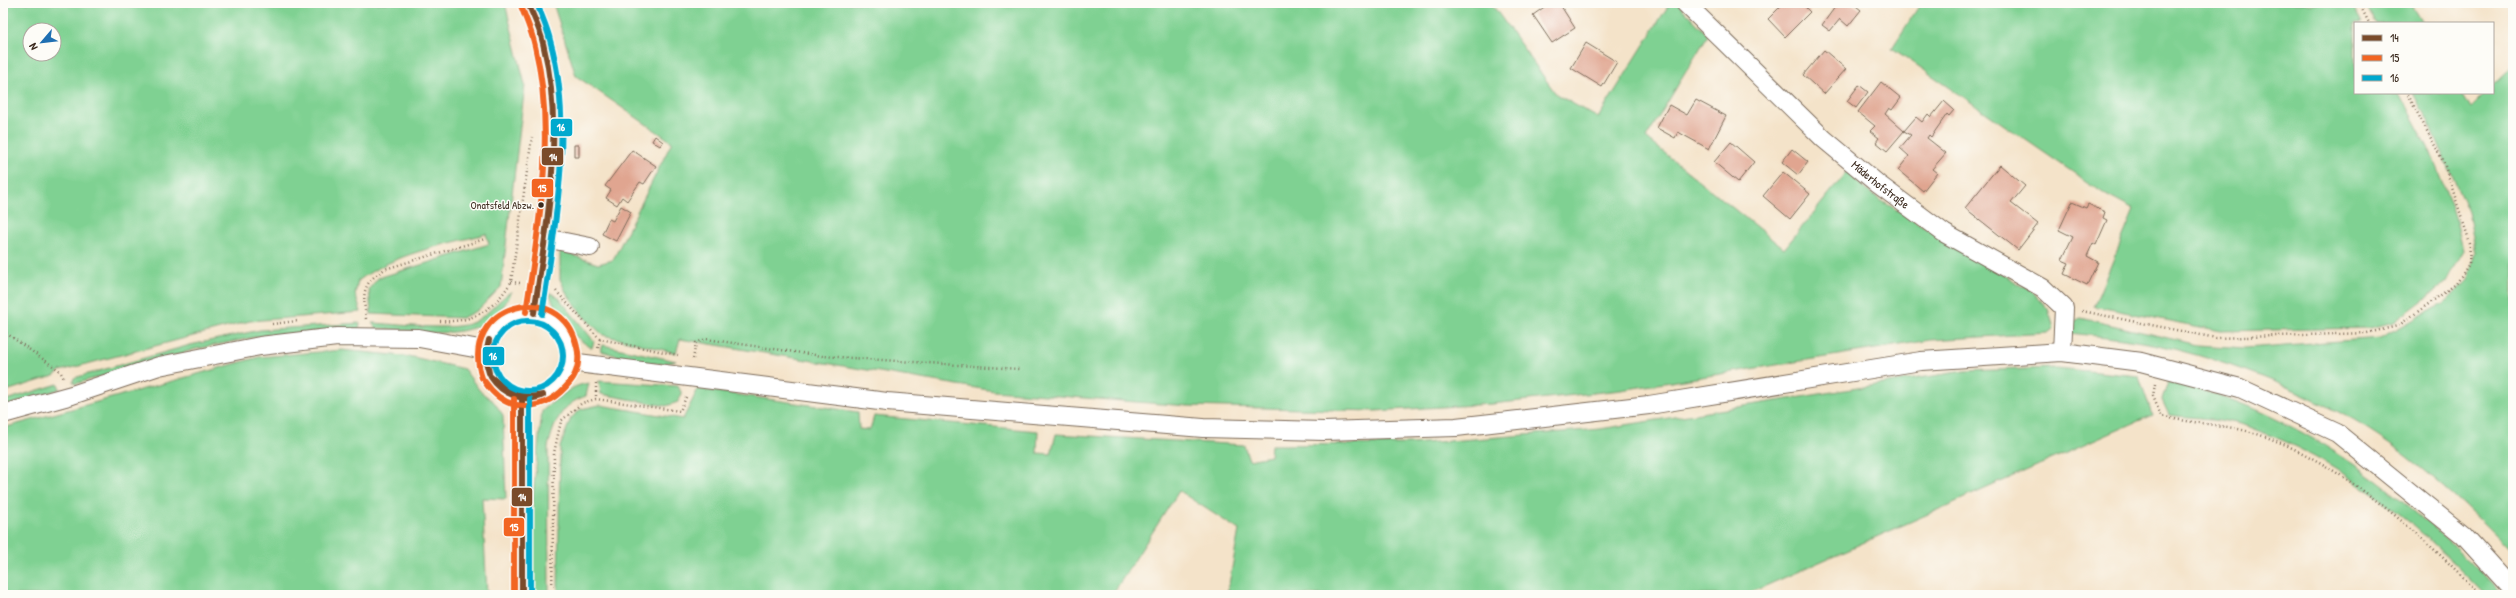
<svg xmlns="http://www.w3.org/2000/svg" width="2516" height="598" font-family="'Patrick Hand',sans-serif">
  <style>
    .green { fill: #7fd192; stroke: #5d7e58; fill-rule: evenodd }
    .building { fill: #e0a590 }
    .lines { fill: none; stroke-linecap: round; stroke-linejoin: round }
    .minor-casing { stroke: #7c6b5a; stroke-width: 20 }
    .path { stroke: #7c6b5a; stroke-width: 2.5; stroke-dasharray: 1 3; stroke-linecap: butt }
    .minor { stroke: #fff; stroke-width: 18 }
    .bus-1-casing { stroke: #fdfcf7; stroke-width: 9 }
    .bus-2-casing { stroke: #fdfcf7; stroke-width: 9 }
    .bus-3-casing { stroke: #fdfcf7; stroke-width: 9 }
    .bus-1 { stroke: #7a4b2a; stroke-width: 6 }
    .bus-2 { stroke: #f26522; stroke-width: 6 }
    .bus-3 { stroke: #00a9ce; stroke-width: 6 }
    .bus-dot { fill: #3b2a1e; stroke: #fdfcf7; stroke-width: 1.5 }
    .labels { text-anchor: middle; stroke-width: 3; stroke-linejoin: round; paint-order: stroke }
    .bus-label { font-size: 11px; fill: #3b2a1e; stroke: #fdfcf7; text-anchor: end }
    .street-label { font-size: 12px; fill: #3b2a1e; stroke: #fdfcf7 }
    .line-badge { stroke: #fdfcf7; stroke-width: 1.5 }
    .badge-label { font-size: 11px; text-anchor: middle; font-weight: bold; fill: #fff }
  </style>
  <rect width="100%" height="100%" fill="#fdfcf7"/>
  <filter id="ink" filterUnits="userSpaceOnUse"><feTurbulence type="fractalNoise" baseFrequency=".025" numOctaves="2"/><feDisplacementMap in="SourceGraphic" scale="8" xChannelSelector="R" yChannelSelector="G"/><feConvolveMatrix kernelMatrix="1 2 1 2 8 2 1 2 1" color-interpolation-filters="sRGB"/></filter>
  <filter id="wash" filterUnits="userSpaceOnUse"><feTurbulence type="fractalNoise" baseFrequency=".012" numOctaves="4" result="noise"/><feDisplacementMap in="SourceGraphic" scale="16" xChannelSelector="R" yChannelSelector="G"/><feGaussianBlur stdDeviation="0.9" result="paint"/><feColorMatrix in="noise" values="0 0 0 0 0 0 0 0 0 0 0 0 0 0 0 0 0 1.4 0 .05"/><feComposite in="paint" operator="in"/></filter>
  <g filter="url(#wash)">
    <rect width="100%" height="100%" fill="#f4e3c9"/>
    <!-- green -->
    <path class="green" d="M3 3H505L525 85 501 287 478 310 462 318 371 314 369 289 378 278 489 244 486 234C443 245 393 254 358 281L355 294 361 312 250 321 60 371 54 376 3 392ZM30 30H54V54H30Z
      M553 3H1491L1556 94 1598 118 1670 3H1677L1708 35 1646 138 1784 249 1847 172 1872 195 2034 293 2048 309 2054 328 2048 333 1931 340 1621 390 1492 404 1375 411 1188 406 994 391 680 339 676 353 603 335 583 316 566 292 560 279V251L598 264 613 260 672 142 576 76Z
      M1921 3H2351L2362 23H2355V93H2399L2430 151 2452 207 2464 250 2446 283 2394 322 2370 328 2220 331 2094 306 2134 210 2106 195 1892 48Z
      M2365 3H2411L2423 23H2375Z
      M2513 67V553C2480 519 2445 486 2408 457 2338 403 2252 368 2166 347 2135 339 2102 337 2070 333V323L2081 318 2198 345 2245 348 2381 338 2448 300 2467 280 2476 252 2468 212 2433 131 2413 93H2462L2471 108 2486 93H2493V86Z
      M512 291C487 348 426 331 376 328L372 323C396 324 454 332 474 322 489 314 498 300 512 291Z
      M549 292 558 297 594 341 592 348C569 335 558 316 549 292Z
      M360 323 359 329 266 335 196 349 75 384 73 381 74 378 190 345 260 330Z
      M603 345 676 361C654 369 623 357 601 351Z
      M342 350 413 357 464 369 480 391 494 402 503 415 506 499 482 498 487 595H3V428L259 357Z
      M2057 368 2139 376 2152 415 1745 595H1227L1239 530 1179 491 1112 595H558L560 447 571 418 581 409 600 405 683 419 698 389 858 412 859 429 870 430 874 416 1038 431 1037 453 1051 454 1056 434 1244 445 1249 460 1270 456 1271 445 1411 444 1600 429 1964 371Z
      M599 381 678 386 682 394 678 402 666 406 601 394Z
      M2168 382C2188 387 2208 392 2227 398 2335 438 2424 511 2502 595H2486C2423 530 2353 467 2267 434 2257 431 2246 425 2236 423 2214 418 2191 418 2169 415L2162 400Z
      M589 383 586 396C561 404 554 423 548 447L549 595H531L533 495 542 411C557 399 570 385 589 383Z
      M58 384 60 389 3 407V401Z"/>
    <g id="blocks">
      <!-- building -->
      <path class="building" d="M1550 3H1559L1575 28 1552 43 1533 15Z
        M1784 3H1801L1810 12 1785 37 1768 19Z
        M1838 3H1852L1861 10 1848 26 1840 19 1830 31 1822 25Z
        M1586 43 1617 62 1602 87 1571 68Z
        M1824 50 1846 69 1824 94 1803 75Z
        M1881 82 1901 98 1892 110 1889 108 1885 114 1904 131 1887 151 1876 142 1879 138 1870 131 1875 126 1858 112Z
        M1859 85 1868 92 1856 108 1847 101Z
        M1696 100 1726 116 1709 149 1678 132 1675 138 1657 128 1669 105 1687 115Z
        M1944 101 1954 110 1949 116 1947 114 1931 137 1929 135 1927 138 1946 153 1932 169 1937 173 1923 191 1898 170 1909 156 1900 148 1911 135 1904 131 1916 117 1922 122 1928 114 1931 117Z
        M655 136 663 142 660 146 652 141Z
        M1731 142 1754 162 1738 182 1714 162Z
        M574 145H579V157H574Z
        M1792 149 1808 162 1798 175 1782 162Z
        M632 150 656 166 644 184 640 182 627 201 622 197 617 205 606 198 611 190 605 186Z
        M2000 165 2025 186 2011 203 2038 224 2018 250 1965 208Z
        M1783 172 1810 194 1790 219 1763 196Z
        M2072 202 2086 208 2088 204 2105 212 2103 218 2107 220 2096 245 2093 243 2087 256 2098 262 2087 285 2064 274 2069 263 2062 260 2073 237 2059 230Z
        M621 206 631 212 616 241 602 234 609 219 613 221Z"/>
    </g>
  </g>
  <g filter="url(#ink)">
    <use href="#blocks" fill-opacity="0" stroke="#7c6b5a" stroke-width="1"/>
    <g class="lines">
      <!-- minor casing -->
      <g class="minor-casing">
        <g id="minor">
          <path d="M528 3C533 16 539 30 543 43 563 122 546 234 534 313"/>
          <path id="s1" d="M1685 3 1824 139 1878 184 1944 233 2043 288 2064 308 2062 352"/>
          <path d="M545 238 590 247"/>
          <circle cx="528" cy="356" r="43"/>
          <path d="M570 362 887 402 1203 428 1324 431 1456 427 1649 405 1921 361 2062 352 2141 362 2240 388 2337 433 2463 535 2513 590"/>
          <path d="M522 399V595"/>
          <path d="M3 414 72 395 159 366 260 346 337 337 419 338 485 350"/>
        </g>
      </g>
      <!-- path -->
      <path class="path" d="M2359 3 2369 23
        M511 282 521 283
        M556 291 600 339 678 355
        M2082 311 2216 338 2367 333 2398 326 2456 284 2469 264 2470 243 2444 163 2407 93
        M366 319C363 293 361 284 385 269L485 239
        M440 321C473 323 494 310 511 282L532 137
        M272 324 297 321
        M3 331 60 371 64 379
        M598 348 600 339
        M693 359 696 343 706 339 822 356 1019 369
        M596 383V399
        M2155 384 2153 396 2161 416C2193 424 2226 424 2257 434 2339 460 2421 534 2481 595
        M552 595 554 453 561 421 582 403 596 399 680 411 687 395"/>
      <!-- minor -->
      <use href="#minor" class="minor"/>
      <!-- bus-1 casing -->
      <g class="bus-1-casing">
        <path id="bus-1" d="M528 3C533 16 540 29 543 43 565 130 547 226 534 313
          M489 340 486 357 489 373
          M489 340 485 358 489 373
          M491 377C510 394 517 400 543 395
          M491 377C502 394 525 404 543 395
          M522 399V595"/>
      </g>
      <!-- bus-2 casing -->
      <g class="bus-2-casing">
        <path id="bus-2" d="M521 6C526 19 532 32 535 46 556 132 539 225 526 312
          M482 378C457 304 561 276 577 347 580 358 578 373 570 382 546 412 508 416 485 382
          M514 399V595"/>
      </g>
      <!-- bus-3 casing -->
      <g class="bus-3-casing">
        <path id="bus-3" d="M537 3C541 15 547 27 550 40 574 124 555 229 542 314
          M493 356a35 35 0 1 1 70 0a35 35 0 1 1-70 0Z
          M530 399V595"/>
      </g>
      <!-- bus-1 -->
      <use href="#bus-1" class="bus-1"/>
      <!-- bus-2 -->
      <use href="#bus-2" class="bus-2"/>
      <!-- bus-3 -->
      <use href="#bus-3" class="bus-3"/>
    </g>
  </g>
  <!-- markers -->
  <circle class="bus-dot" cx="541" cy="205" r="3.5"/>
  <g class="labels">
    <!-- bus labels -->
    <g class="bus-label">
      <text x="534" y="209">Onatsfeld Abzw.</text>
    </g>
    <!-- street labels -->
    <g class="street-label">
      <text dy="4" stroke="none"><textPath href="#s1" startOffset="267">Mäderhofstraße</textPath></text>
    </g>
  </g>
  <g class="line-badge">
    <rect x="550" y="118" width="23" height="19" rx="4" fill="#00a9ce"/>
    <rect x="541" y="147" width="23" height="19" rx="4" fill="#7a4b2a"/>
    <rect x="531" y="178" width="23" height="20" rx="4" fill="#f26522"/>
    <rect x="482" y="346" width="23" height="20" rx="4" fill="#00a9ce"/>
    <rect x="511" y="487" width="22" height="20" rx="4" fill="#7a4b2a"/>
    <rect x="503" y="517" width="22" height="20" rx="4" fill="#f26522"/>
  </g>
  <g class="badge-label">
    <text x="561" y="131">16</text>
    <text x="553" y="161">14</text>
    <text x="542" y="192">15</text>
    <text x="493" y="360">16</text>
    <text x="522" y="501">14</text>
    <text x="514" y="531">15</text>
  </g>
  <!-- margin -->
  <rect width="2516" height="598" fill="none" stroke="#fdfcf7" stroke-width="16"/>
  <!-- legend -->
  <rect x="2354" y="22" width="140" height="72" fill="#fdfcf7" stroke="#afa8a0"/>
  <rect x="2362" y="35" width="20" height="6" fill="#7a4b2a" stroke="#afa8a0"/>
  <text x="2390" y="42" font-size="12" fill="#3b2a1e">14</text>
  <rect x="2362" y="55" width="20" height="6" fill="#f26522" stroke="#afa8a0"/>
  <text x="2390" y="62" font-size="12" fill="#3b2a1e">15</text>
  <rect x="2362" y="75" width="20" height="6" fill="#00a9ce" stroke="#afa8a0"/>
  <text x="2390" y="82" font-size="12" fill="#3b2a1e">16</text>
  <!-- north arrow -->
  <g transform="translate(42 42) rotate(242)"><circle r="19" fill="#fdfcf7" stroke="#afa8a0"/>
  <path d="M0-3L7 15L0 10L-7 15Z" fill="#1f6fb2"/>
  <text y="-6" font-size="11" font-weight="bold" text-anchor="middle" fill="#3b2a1e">N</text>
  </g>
</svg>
